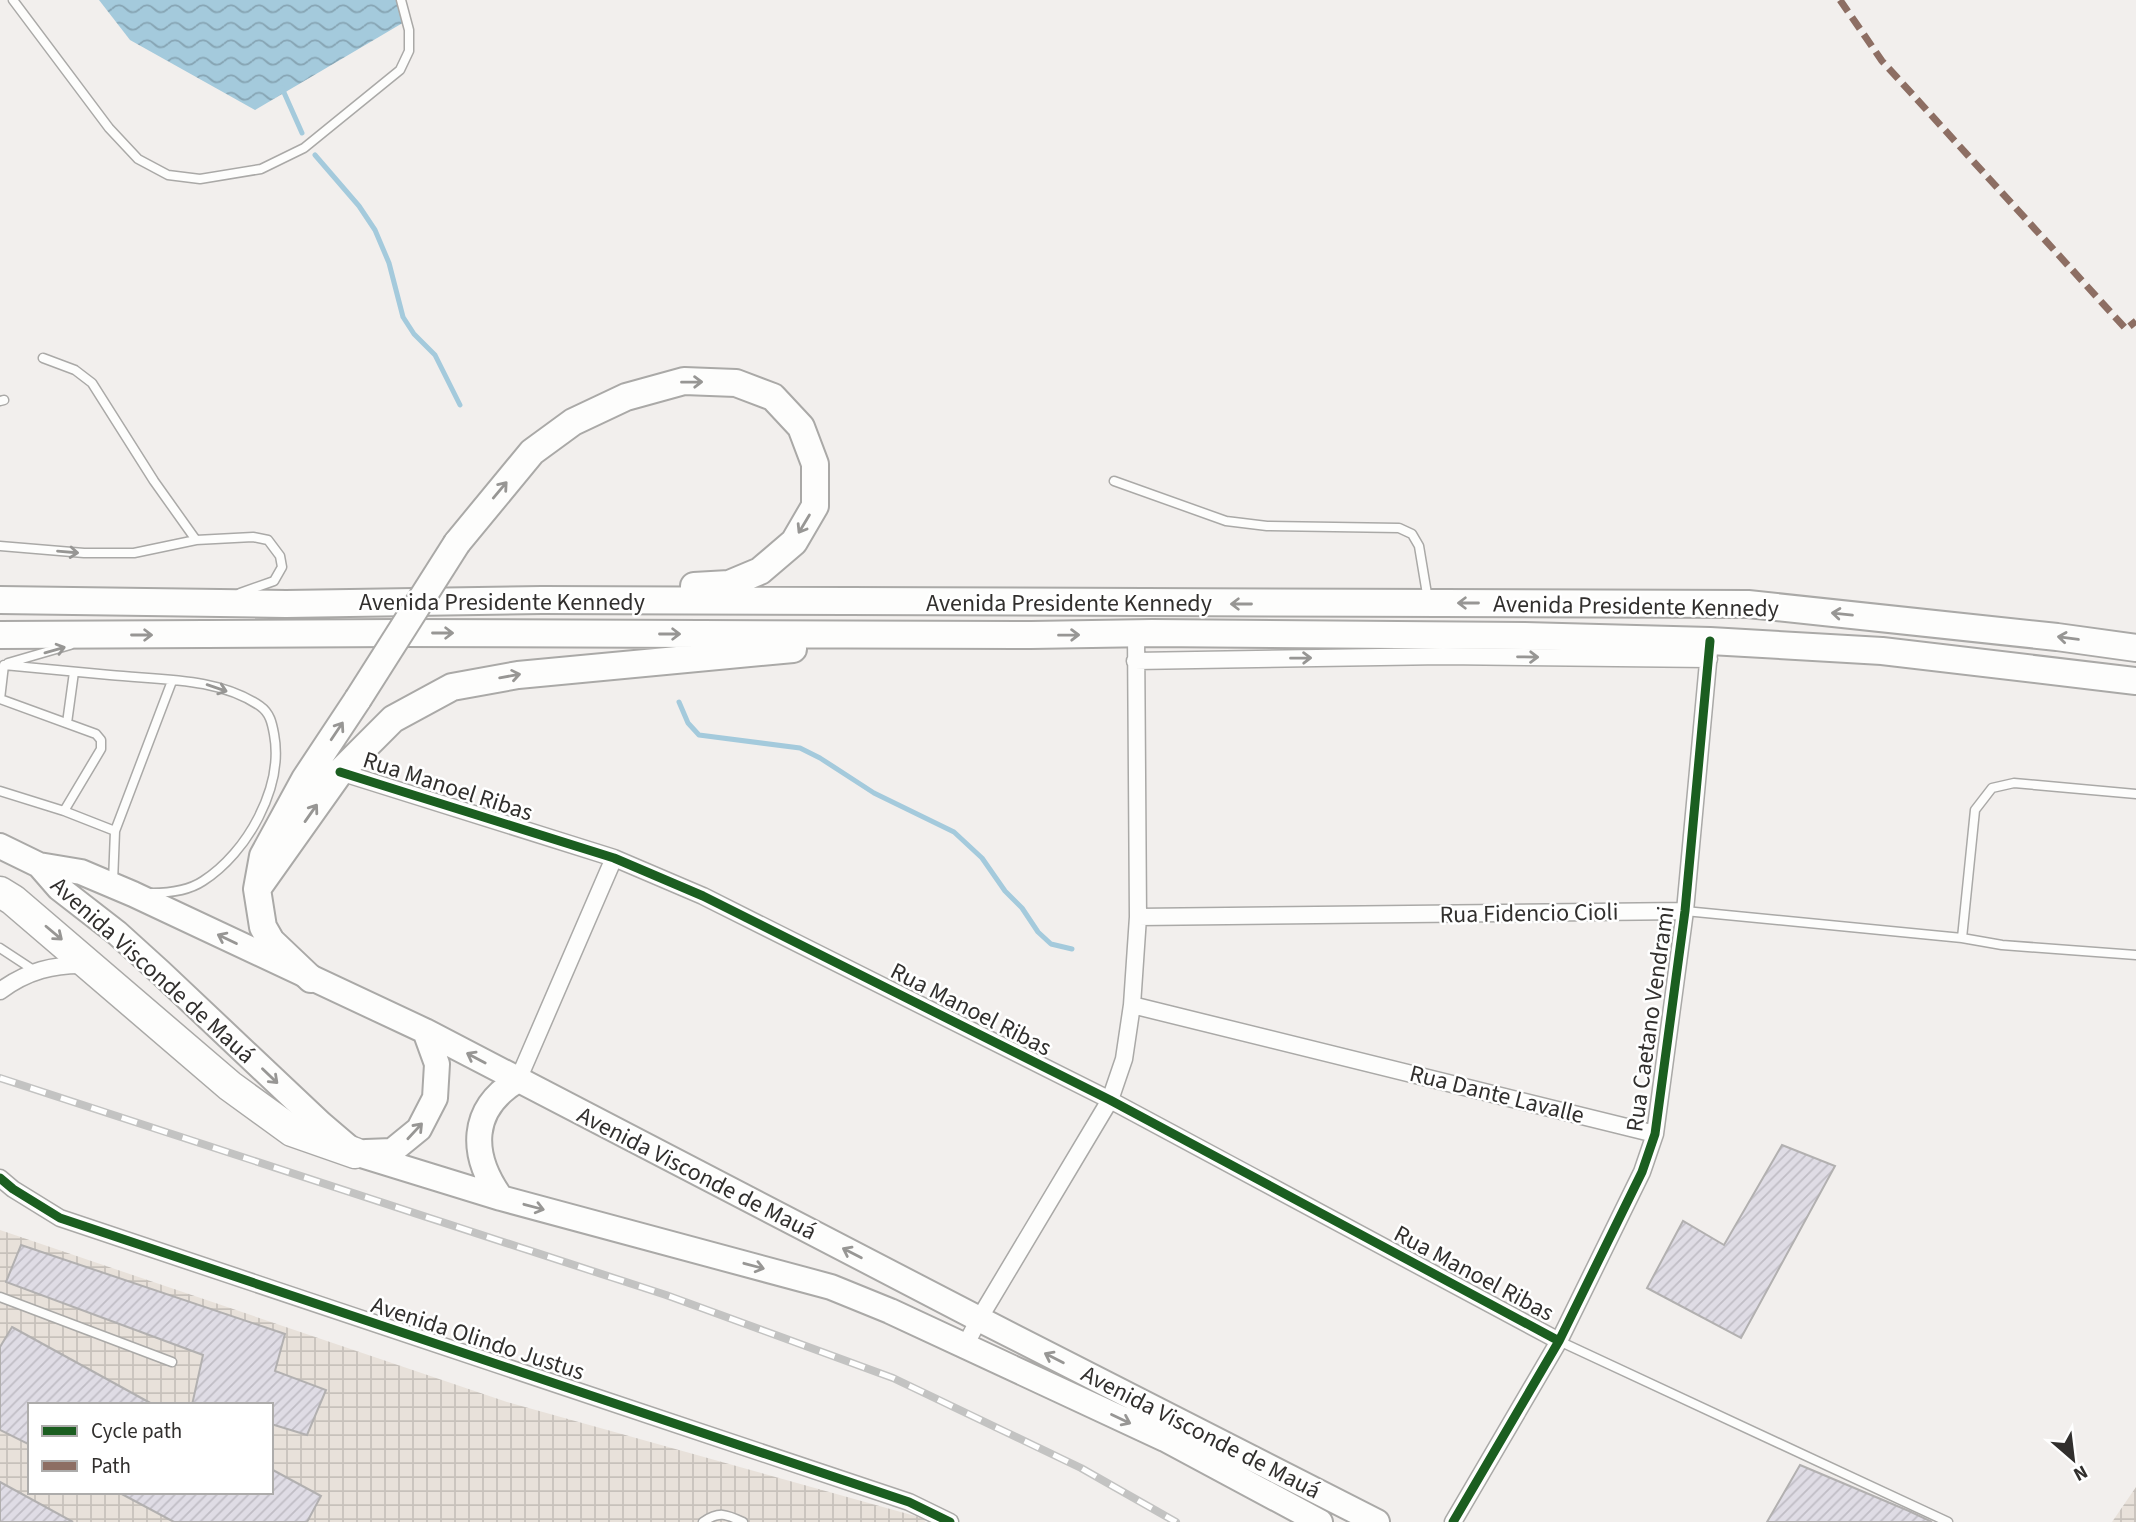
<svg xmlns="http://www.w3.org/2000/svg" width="2136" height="1522" font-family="'Source Sans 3',sans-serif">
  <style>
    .industrial { fill: url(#industrial-grid); fill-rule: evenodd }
    .water { fill: url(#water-waves) }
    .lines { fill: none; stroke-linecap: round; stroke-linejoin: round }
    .stream { stroke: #a4cadc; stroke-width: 5 }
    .building { fill: url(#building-hatch); stroke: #b2b0b0; stroke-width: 2 }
    .service-casing { stroke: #aaa9a7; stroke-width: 11 }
    .minor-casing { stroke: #aaa9a7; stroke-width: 19 }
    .primary-casing { stroke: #aaa9a7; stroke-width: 28 }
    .trunk-casing { stroke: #aaa9a7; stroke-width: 30 }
    .motorway-casing { stroke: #aaa9a7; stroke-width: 33 }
    .service { stroke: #fdfdfc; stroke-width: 8 }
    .minor { stroke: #fdfdfc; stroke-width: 16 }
    .primary { stroke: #fdfdfc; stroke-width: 24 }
    .trunk { stroke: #fdfdfc; stroke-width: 26 }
    .motorway { stroke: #fdfdfc; stroke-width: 30 }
    .rail-casing { stroke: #c3c3c2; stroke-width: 8 }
    .rail { stroke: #fff; stroke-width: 5; stroke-dasharray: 16; stroke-linecap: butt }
    .trunk-bridge-casing { stroke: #aaa9a7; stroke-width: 30; stroke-linecap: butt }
    .trunk-bridge { stroke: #fdfdfc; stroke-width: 26 }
    .quiet { stroke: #8d6e63; stroke-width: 7; stroke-dasharray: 14 7; stroke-linecap: butt }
    .cycleway-casing { stroke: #fff; stroke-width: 13 }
    .cycleway { stroke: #1b5e20; stroke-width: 9 }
    .oneway { stroke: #979694 }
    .labels { text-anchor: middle; stroke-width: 5; stroke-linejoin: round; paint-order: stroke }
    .street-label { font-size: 24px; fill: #312f2d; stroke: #fff }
  </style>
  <defs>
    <pattern id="industrial-grid" width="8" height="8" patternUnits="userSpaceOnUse" patternTransform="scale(1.75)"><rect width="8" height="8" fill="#e8e1da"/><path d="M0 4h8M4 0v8" fill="none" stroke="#c7c1bb"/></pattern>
    <pattern id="water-waves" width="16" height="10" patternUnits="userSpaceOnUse" patternTransform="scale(1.75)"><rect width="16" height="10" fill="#a4cadc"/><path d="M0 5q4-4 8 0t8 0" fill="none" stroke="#86a4b3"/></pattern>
    <pattern id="building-hatch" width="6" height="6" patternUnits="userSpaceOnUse" patternTransform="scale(1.75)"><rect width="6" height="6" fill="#dfdce5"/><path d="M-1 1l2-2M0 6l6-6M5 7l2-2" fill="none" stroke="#c0bdc5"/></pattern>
  </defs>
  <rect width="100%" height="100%" fill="#f2efed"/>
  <!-- industrial -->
  <path class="industrial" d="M0 1230 507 1402 926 1519 925 1522H0ZM30 1405H271V1492H30Z
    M2136 1487V1522H2112Z"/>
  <!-- water -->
  <path class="water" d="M99 0H400L406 21 255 110 130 40Z"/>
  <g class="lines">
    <!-- stream -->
    <path class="stream" d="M282 88 302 133
      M315 155 359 206 375 230 389 263 403 317 414 334 435 355 460 405
      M679 702 688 723 699 735 800 748 820 758 874 793 954 832 982 858 1005 891 1022 908 1038 932 1051 944 1072 949"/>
  </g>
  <!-- building -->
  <path class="building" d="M1782 1145 1835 1166 1741 1338 1647 1288 1683 1221 1724 1245Z
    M21 1245 285 1334 275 1371 326 1390 307 1435 271 1424V1405H192L203 1355 6 1282Z
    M12 1327 154 1405H30V1445L0 1430V1347Z
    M1800 1465 1909 1511 1932 1522H1767Z
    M271 1469 321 1496 307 1522H174L118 1492H271Z
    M0 1482 73 1522H0Z"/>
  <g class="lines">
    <!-- service casing -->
    <g class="service-casing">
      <path id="service" d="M13 0 109 128 138 159 168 175 200 179 261 169 304 148 400 70 409 51V30L401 0
        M43 358 75 370 92 383 154 481 196 540
        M0 401 4 400
        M1114 481 1226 521 1267 526 1399 528 1412 534 1419 546 1428 600
        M0 546 84 553H134L196 540 253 537 268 540 280 556 282 567 274 581 240 593
        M8 663 70 645
        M4 665C39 668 75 672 110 675 160 680 218 677 260 706 270 713 272 723 274 734 284 787 247 853 203 881 188 891 170 893 152 893
        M4 665 0 699 96 734 101 740V749L64 811
        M67 723 74 672
        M0 791 64 811 115 831
        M113 882 115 831 172 681
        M1685 911 1962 938 2002 945 2136 955
        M1962 938 1975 810 1992 788 2014 783 2136 794
        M0 948 35 971
        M0 1297 172 1362
        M1559 1341 1948 1522
        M703 1522C719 1511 726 1514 743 1522"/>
    </g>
    <!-- minor casing -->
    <g class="minor-casing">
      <path id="minor" d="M1135 661 1443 656 1709 659
        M340 772 614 858 703 896 1110 1100 1559 1341
        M1138 917 1685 911
        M0 991C27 971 54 964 86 965
        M1132 1005 1655 1134
        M518 1080 614 858
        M0 1178 13 1189 60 1218 909 1502 950 1522
        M965 1346 979 1319 1110 1100 1124 1059 1132 1005 1138 917 1136 633
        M1453 1522 1559 1341 1642 1172 1655 1134 1685 911 1710 641"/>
    </g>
    <!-- primary casing -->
    <g class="primary-casing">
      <path id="primary" d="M0 846 39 865 81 872 133 894 425 1031 979 1319 1377 1522
        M39 865 59 888 117 933 160 972 321 1124 355 1153 501 1198 831 1287 890 1311 1165 1439 1320 1522
        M366 1152 392 1151 419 1129 435 1098 437 1064 425 1031
        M501 1198C470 1155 469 1109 518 1080"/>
    </g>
    <!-- trunk casing -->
    <g class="trunk-casing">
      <path id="trunk" d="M457 543 532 452 573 422 626 397 684 381 736 383 773 397 801 427 815 464V506L794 542 760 571 729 584 694 586
        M0 600 286 604 542 600 1748 604 2057 637 2136 648
        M0 635 399 633 1031 635 1152 633 1525 636 1710 641 1882 651 2136 681
        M257 889 340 772 393 719 452 687 518 675 793 649
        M311 979 271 941 263 927 257 889 263 856 305 779 358 699"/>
    </g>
    <!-- motorway casing -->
    <g class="motorway-casing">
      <path id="motorway" d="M0 892 13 900 230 1086 292 1131 355 1153"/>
    </g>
    <!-- service -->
    <use href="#service" class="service"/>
    <!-- minor -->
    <use href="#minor" class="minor"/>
    <!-- primary -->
    <use href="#primary" class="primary"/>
    <!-- trunk -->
    <use href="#trunk" class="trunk"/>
    <!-- motorway -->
    <use href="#motorway" class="motorway"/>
    <!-- rail casing -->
    <g class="rail-casing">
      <path id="rail" d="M0 1078 666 1295 893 1378 1081 1468 1176 1522"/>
    </g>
    <!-- rail -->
    <use href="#rail" class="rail"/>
    <!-- trunk-bridge casing -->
    <g class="trunk-bridge-casing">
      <path id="trunk-bridge" d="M358 699 457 543"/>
    </g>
    <!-- trunk-bridge -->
    <use href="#trunk-bridge" class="trunk-bridge"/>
    <!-- quiet -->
    <path class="quiet" d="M1840 0 1882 61 2126 329 2136 321"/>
    <!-- cycleway casing -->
    <g class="cycleway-casing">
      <path id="cycleway" d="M340 772 614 858 703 896 1110 1100 1559 1341
        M0 1178 13 1189 60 1218 909 1502 950 1522
        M1453 1522 1559 1341 1642 1172 1655 1134 1685 911 1710 641"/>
    </g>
    <!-- cycleway -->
    <use href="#cycleway" class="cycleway"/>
  </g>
  <!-- one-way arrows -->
  <defs><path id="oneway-shaft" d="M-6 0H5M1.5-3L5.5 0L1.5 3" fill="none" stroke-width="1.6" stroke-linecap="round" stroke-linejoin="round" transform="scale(1.75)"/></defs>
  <g class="oneway">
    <use href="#oneway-shaft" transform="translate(692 382) rotate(-1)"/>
    <use href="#oneway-shaft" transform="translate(500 490) rotate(-50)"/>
    <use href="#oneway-shaft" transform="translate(804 524) rotate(121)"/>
    <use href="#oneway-shaft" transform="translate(68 552) rotate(5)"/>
    <use href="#oneway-shaft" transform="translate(1468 603) rotate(180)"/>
    <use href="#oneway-shaft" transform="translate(1241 604) rotate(180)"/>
    <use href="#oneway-shaft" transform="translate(1842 614) rotate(-174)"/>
    <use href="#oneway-shaft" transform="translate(443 633)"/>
    <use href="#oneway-shaft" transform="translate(670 634)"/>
    <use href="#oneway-shaft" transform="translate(142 635)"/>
    <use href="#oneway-shaft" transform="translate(1069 635) rotate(-1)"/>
    <use href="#oneway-shaft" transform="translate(2068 638) rotate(-172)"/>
    <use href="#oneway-shaft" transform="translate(55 650) rotate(-16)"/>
    <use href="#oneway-shaft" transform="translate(1528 657) rotate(1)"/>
    <use href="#oneway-shaft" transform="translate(1301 658) rotate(-1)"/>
    <use href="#oneway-shaft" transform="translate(510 676) rotate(-10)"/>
    <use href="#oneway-shaft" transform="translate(217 688) rotate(19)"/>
    <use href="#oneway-shaft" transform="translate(337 731) rotate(-56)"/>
    <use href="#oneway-shaft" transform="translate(311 813) rotate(-55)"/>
    <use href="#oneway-shaft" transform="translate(54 933) rotate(40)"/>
    <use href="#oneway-shaft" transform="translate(227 939) rotate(-154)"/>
    <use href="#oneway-shaft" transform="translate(476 1058) rotate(-152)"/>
    <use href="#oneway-shaft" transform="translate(270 1076) rotate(44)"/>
    <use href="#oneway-shaft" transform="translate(415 1131) rotate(-47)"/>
    <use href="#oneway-shaft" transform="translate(534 1207) rotate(15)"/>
    <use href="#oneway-shaft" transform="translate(852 1253) rotate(-153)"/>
    <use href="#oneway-shaft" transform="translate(754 1266) rotate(15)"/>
    <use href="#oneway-shaft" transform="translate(1054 1358) rotate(-153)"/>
    <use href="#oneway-shaft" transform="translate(1121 1419) rotate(25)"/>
  </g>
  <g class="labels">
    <!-- street labels -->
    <g class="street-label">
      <text x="502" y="610">Avenida Presidente Kennedy</text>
      <text x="1069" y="611">Avenida Presidente Kennedy</text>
      <text transform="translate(1636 606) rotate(1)" y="8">Avenida Presidente Kennedy</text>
      <text transform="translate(448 786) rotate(18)" y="8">Rua Manoel Ribas</text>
      <text transform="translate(1529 913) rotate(-1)" y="8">Rua Fidencio Cioli</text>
      <text transform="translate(153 970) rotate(42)" y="8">Avenida Visconde de Mauá</text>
      <text transform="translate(971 1009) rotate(27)" y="8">Rua Manoel Ribas</text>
      <text transform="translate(1650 1019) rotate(-82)" y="8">Rua Caetano Vendrami</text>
      <text transform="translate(1497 1094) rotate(14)" y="8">Rua Dante Lavalle</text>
      <text transform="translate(697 1173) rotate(27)" y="8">Avenida Visconde de Mauá</text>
      <text transform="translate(1474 1273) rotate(28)" y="8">Rua Manoel Ribas</text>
      <text transform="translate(478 1338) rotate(18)" y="8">Avenida Olindo Justus</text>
      <text transform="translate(1201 1432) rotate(27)" y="8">Avenida Visconde de Mauá</text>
    </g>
  </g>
  <!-- legend -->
  <rect x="28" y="1403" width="245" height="91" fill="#ffffff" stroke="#adacab" stroke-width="2"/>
  <rect x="42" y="1426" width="35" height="10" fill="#1b5e20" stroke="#adacab" stroke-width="2"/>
  <text x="91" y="1438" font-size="21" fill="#312f2d">Cycle path</text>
  <rect x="42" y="1461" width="35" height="10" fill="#8d6e63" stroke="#adacab" stroke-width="2"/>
  <text x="91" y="1473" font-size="21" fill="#312f2d">Path</text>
  <!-- north arrow -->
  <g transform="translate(2073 1459) rotate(152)" stroke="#ffffff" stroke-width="5" paint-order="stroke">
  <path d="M0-5L12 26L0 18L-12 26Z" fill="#312f2d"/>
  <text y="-10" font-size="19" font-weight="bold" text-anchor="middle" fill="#312f2d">N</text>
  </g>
</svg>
